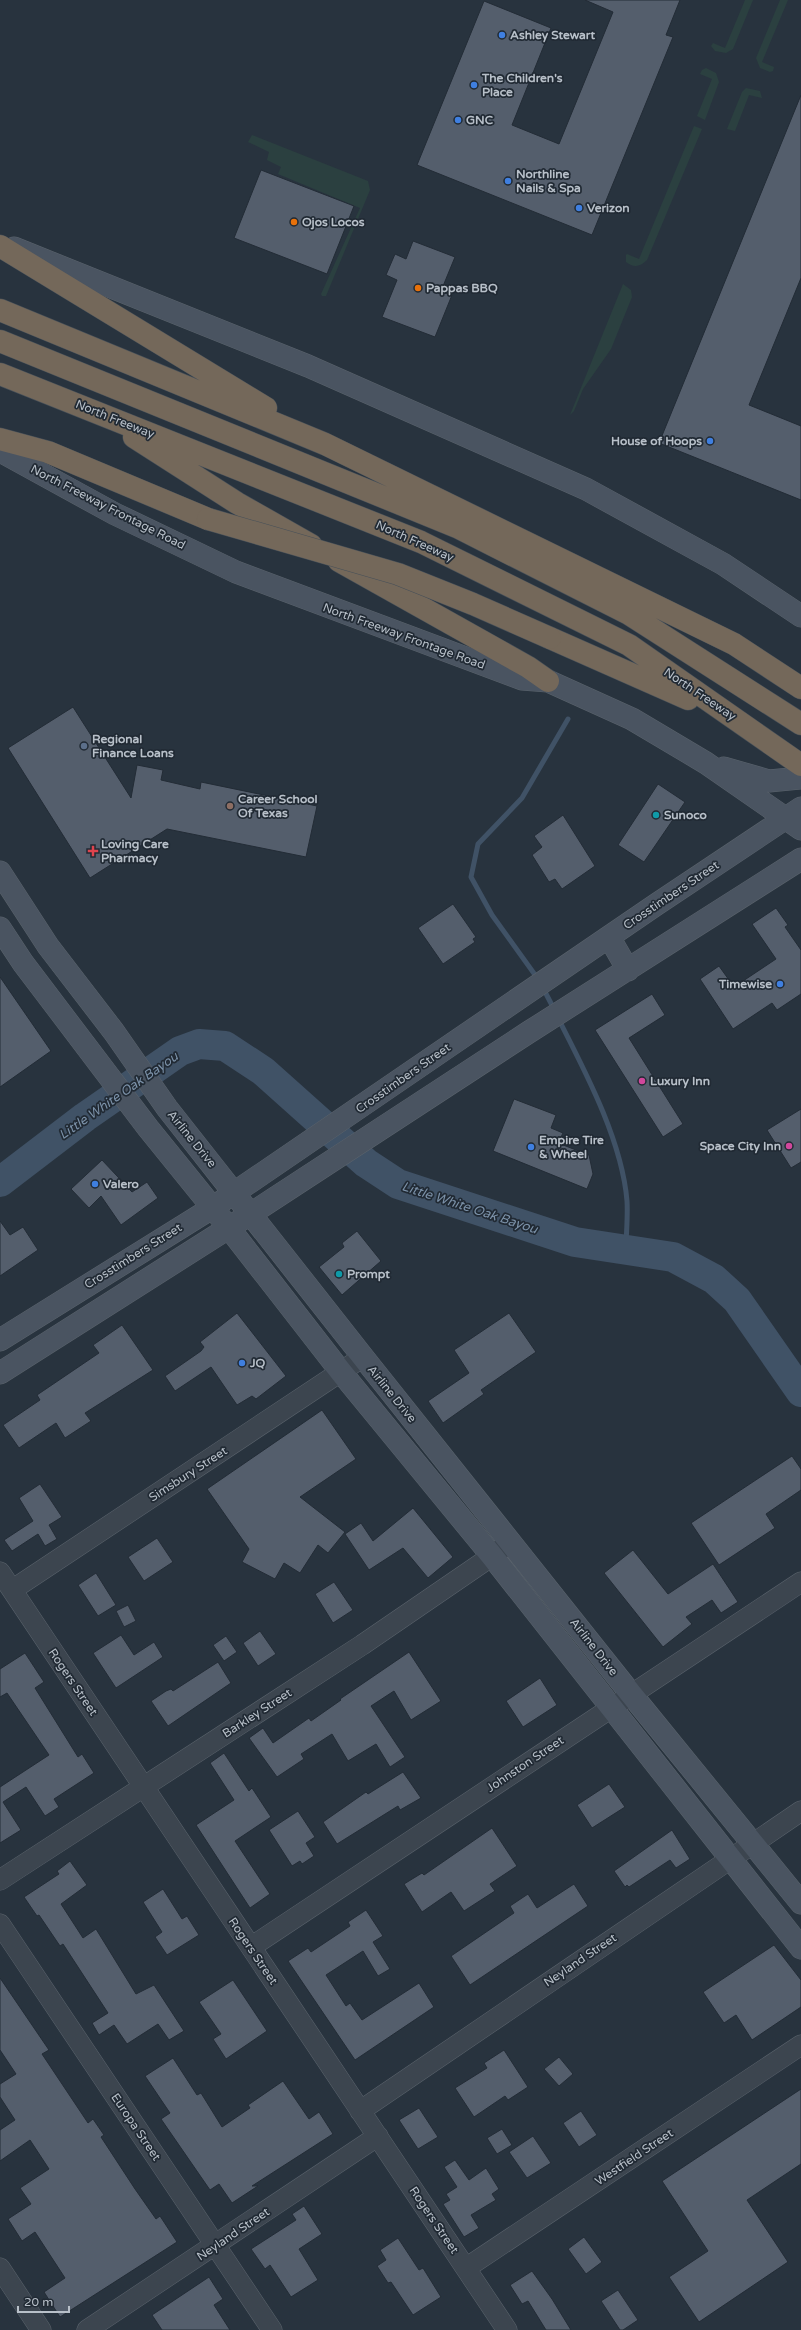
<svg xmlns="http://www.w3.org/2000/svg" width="801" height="2330" font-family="'Varela Round',sans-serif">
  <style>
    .green { fill: #2b4040 }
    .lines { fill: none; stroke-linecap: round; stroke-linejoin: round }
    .stream { stroke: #405266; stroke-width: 5 }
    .river { stroke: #405266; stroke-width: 30 }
    .building { fill: #545e6c; stroke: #232c36 }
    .street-casing { stroke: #5a636c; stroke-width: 21 }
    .secondary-casing { stroke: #5a636c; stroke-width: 23 }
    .highway-casing { stroke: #475059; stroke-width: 23 }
    .street { stroke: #3c454f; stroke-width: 20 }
    .secondary { stroke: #4a5461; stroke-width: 22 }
    .highway { stroke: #74685a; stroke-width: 22 }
    .highway-bridge-casing { stroke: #475059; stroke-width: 23; stroke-linecap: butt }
    .highway-bridge { stroke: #74685a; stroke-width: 22 }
    .shop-dot { fill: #3f7fe0; stroke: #212a34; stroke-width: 1.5 }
    .food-dot { fill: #e8710a; stroke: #212a34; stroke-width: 1.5 }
    .service-dot { fill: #5c6f8a; stroke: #212a34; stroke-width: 1.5 }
    .education-dot { fill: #8d6e63; stroke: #212a34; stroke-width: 1.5 }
    .culture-dot { fill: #0f9aa8; stroke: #212a34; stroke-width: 1.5 }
    .health-dot { fill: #e0444e; stroke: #212a34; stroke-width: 1.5 }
    .hotel-dot { fill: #d1479c; stroke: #212a34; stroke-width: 1.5 }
    .labels { text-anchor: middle; stroke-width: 3.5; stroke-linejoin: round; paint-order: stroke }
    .poi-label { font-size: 12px; font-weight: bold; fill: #b8c0c9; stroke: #212a34; text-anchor: start }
    .street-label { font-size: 12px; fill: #b8c0c9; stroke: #212a34 }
    .water-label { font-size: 13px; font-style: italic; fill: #7c92a9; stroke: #212a34 }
  </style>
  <rect width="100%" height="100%" fill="#28333e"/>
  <!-- green -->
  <path class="green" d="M745 0H753L733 49 726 53 715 51 711 46 713 43 725 48Z
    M780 0H788L762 62 774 67 773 71 770 72 760 68 756 58Z
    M706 68 716 73 719 82 705 120 697 116 712 79 700 74 702 70Z
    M746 88 760 91 762 98 749 95 735 131 727 129 742 92Z
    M694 126 702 129 647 260C640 267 634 268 626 262V255L627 254 639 259Z
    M252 135 368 181 370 190 326 296H322L321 294 360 208 278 174 281 167 267 160 269 152 248 142Z
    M623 284 631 290 632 297 611 349 583 389 574 411 570 415Z"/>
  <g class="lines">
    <!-- stream -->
    <path class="stream" d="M538 979 492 915 471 877 478 844 522 798 568 719
      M543 988 555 1011
      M559 1020C586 1073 622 1141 627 1201 628 1217 626 1234 626 1250"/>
    <!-- river -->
    <path class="river" d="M0 1182 85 1117 180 1051 199 1044 225 1046 263 1071 366 1163 398 1184 575 1242 673 1257 714 1279 737 1300 801 1392"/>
  </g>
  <!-- building -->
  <path class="building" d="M585 0H680L666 35 673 37 592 235 417 165 484 1 551 28 512 125 559 144 613 12Z
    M801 95V278L749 405 801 426V500L659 443Z
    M261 170 354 206 327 274 234 238Z
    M413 241 455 257 441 291 452 295 435 337 382 317 397 280 386 275 395 254 406 259Z
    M73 707 131 798 137 765 163 770 161 780 200 789 201 782 317 806 306 857 167 829 90 878 8 748Z
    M658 784 685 802 644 862 618 845Z
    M563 815 595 866 562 889 555 879 549 882 532 855 542 847 534 836Z
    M453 904 476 937 473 939 475 942 443 964 418 928Z
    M776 908 788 925 785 927 801 950V994L777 1010 772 1003 733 1029 700 979 719 966 734 987 776 959 752 924Z
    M0 977 51 1051 0 1087Z
    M652 994 665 1015 629 1038 683 1124 663 1137 595 1030Z
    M514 1099 556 1115 551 1128 563 1133 558 1143 589 1155 593 1174 587 1189 493 1151Z
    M801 1109V1162L791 1168 767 1130Z
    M102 1160 132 1192 147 1182 158 1198 121 1225 101 1196 89 1208 71 1189Z
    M0 1221 10 1235 23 1227 38 1250 0 1276Z
    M357 1231 381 1261 342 1295 319 1267 344 1247 342 1243Z
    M237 1313 286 1376 256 1399 252 1396 237 1405 211 1367 175 1391 165 1376 201 1351 204 1347 200 1342Z
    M509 1313 536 1352 481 1390 484 1394 443 1423 428 1401 469 1373 454 1350Z
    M122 1325 153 1370 85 1413 91 1421 65 1438 56 1423 19 1448 3 1425 40 1400 37 1395 99 1353 93 1345Z
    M322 1410 356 1459 300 1497 345 1532 328 1553 318 1545 300 1573 284 1563 275 1579 242 1562 249 1549 207 1489Z
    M792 1456 801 1469V1490L766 1514 775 1528 719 1565 691 1523Z
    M40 1484 62 1517 49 1525 57 1539 45 1546 38 1534 12 1551 4 1540 33 1521 19 1498Z
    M413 1508 453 1557 428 1578 403 1548 369 1570 345 1534 361 1523 373 1541Z
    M157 1538 173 1562 144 1581 128 1557Z
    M633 1550 668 1594 713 1564 738 1602 721 1613 712 1600 686 1617 692 1624 663 1647 604 1573Z
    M96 1573 116 1605 98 1616 78 1585Z
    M334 1582 353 1610 333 1623 315 1594Z
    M128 1605 136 1621 124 1627 116 1611Z
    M260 1631 276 1654 258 1666 243 1643Z
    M121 1635 134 1655 154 1642 163 1657 116 1688 93 1653Z
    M226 1636 237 1652 224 1661 213 1645Z
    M409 1652 441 1701 411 1720 394 1691 371 1706 405 1757 390 1767 376 1744 348 1761 332 1734 301 1754 304 1759 277 1777 249 1738 263 1728 273 1743 309 1718 311 1721 341 1700 340 1699Z
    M25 1653 44 1682 35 1688 78 1757 82 1754 94 1773 54 1799 59 1807 45 1816 26 1787 3 1802 21 1830 0 1843V1787L49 1755 7 1693 0 1697V1669Z
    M218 1662 231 1683 168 1726 151 1701 166 1691 171 1689 173 1691Z
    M540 1678 557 1705 523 1727 506 1701Z
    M224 1753 249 1791 252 1788 271 1817 235 1841 270 1894 250 1908 196 1825 234 1800 210 1763Z
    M403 1772 421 1798 400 1810 398 1806 337 1844 323 1822 366 1792 368 1794Z
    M609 1784 625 1807 592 1828 577 1805Z
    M298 1811 315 1837 306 1843 314 1856 302 1864 300 1861 292 1866 269 1830Z
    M492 1828 517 1866 490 1884 495 1891 464 1911 451 1892 422 1912 404 1884 422 1873 424 1875Z
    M672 1830 690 1859 676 1868 670 1860 629 1887 627 1885 625 1887 614 1871Z
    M70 1861 87 1885 61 1904 83 1938 96 1929 136 1994 154 1985 184 2031 169 2040 158 2024 127 2044 114 2025 99 2035 92 2023 108 2013 63 1944 60 1946 39 1915 37 1916 24 1897 59 1874 57 1871Z
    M574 1884 588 1906 470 1985 451 1956 514 1913 510 1906 528 1894 537 1908Z
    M163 1889 182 1919 187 1916 199 1935 167 1955 155 1937 162 1932 143 1902Z
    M366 1910 383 1936 373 1942 390 1969 378 1976 363 1951 326 1975 346 2006 350 2003 362 2020 419 1983 434 2007 355 2060 288 1961 308 1948 311 1952 350 1926 348 1922Z
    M774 1945 801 1980V2007L752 2040 736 2015 724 2023 703 1992Z
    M0 1978 49 2050 42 2054 88 2123 93 2119 104 2135 101 2137 135 2189 156 2219 160 2216 177 2242 60 2317 44 2292 65 2278 35 2232 22 2241 8 2219 31 2204 20 2188 49 2169 30 2140 0 2161V2130L15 2120 0 2097V2084L16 2074 0 2050Z
    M233 1980 267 2031 226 2059 213 2039 221 2034 199 2002Z
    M504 2050 528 2087 508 2100 505 2096 474 2117 455 2088 487 2068 484 2063Z
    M559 2057 573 2074 559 2086 544 2069Z
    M173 2058 197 2095 201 2093 222 2127 250 2108 248 2105 283 2081 309 2119 319 2112 333 2134 252 2186H258L232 2203 219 2184 210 2190 161 2119 170 2113 145 2076Z
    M801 2089V2164L747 2200 788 2262 699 2322 669 2277 708 2251 662 2181Z
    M419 2108 438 2137 418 2149 399 2120Z
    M581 2111 597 2135 579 2147 563 2123Z
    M502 2129 512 2145 497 2154 487 2138Z
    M533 2136 551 2163 527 2178 509 2152Z
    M455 2160 469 2180 486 2168 499 2189 492 2194 496 2200 471 2215 479 2228 464 2237 443 2204 450 2200 446 2194 457 2187 444 2167Z
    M304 2206 322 2234 299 2249 318 2280 291 2297 270 2265 265 2269 251 2249 296 2220 292 2214Z
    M584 2237 602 2262 586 2274 568 2249Z
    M398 2238 419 2270 423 2268 441 2297 413 2315 391 2282 388 2283 377 2266 386 2260 380 2250Z
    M532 2271 552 2299 571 2330H546L528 2301 522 2304 510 2285Z
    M209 2277 223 2299 214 2305 230 2330H162L152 2315Z
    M618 2290 638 2320 623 2330H620L601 2301Z"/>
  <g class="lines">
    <!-- street casing -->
    <g class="street-casing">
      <path id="street" d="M0 1572 507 2330
        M12 1590 363 1357
        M0 1880 362 1645 492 1556 505 1546
        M0 1924 272 2330
        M251 1947 801 1582
        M360 2111 801 1811
        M0 2268 41 2330
        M466 2268 801 2045
        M87 2330 378 2136"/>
    </g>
    <!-- secondary casing -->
    <g class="secondary-casing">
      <path id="secondary" d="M14 248 308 366 586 489 723 564 801 616
        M0 451 115 514 236 572 522 679 548 681 632 719 706 763 801 829
        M724 768 769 781 801 778
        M0 872 48 946 114 1032 167 1108 363 1357 631 1694 801 1903
        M0 928 23 963 148 1128 229 1228 341 1372 492 1556 801 1948
        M609 937 628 970
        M0 1340 212 1208 657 904 801 808
        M0 1373 252 1213 529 1032 801 859"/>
    </g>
    <!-- highway casing -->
    <g class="highway-casing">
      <path id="highway" d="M0 246 266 408
        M0 310 325 444 734 644 801 688
        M0 341 457 527 629 614 801 724
        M0 374 421 542 629 645 801 765
        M134 437 237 503 311 545
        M0 439 48 452 208 519
        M339 561 528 667 548 681
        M550 638 688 699"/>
    </g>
    <!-- street -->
    <use href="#street" class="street"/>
    <!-- secondary -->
    <use href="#secondary" class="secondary"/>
    <!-- highway -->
    <use href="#highway" class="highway"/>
    <!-- highway-bridge casing -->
    <g class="highway-bridge-casing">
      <path id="highway-bridge" d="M208 519 398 574 473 604 550 638"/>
    </g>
    <!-- highway-bridge -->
    <use href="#highway-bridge" class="highway-bridge"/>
  </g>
  <!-- markers -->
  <g class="shop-dot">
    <circle cx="502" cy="35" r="4"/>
    <circle cx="474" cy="85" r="4"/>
    <circle cx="458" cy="120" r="4"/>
    <circle cx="508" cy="181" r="4"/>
    <circle cx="579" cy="208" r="4"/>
    <circle cx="710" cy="441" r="4"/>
    <circle cx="780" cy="984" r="4"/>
    <circle cx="531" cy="1147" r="4"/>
    <circle cx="95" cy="1184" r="4"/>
    <circle cx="242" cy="1363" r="4"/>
  </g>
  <g class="food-dot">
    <circle cx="294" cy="222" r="4"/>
    <circle cx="418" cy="288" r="4"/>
  </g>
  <circle class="service-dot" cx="84" cy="746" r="4"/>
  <circle class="education-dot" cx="230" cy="806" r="4"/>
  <g class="culture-dot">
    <circle cx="656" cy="815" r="4"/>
    <circle cx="339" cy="1274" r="4"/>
  </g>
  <path class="health-dot" d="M91 845h4v4h4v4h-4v4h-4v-4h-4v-4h4z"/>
  <g class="hotel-dot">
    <circle cx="642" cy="1081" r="4"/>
    <circle cx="789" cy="1146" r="4"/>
  </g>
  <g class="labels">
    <!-- poi labels -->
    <g class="poi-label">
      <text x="510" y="39">Ashley Stewart</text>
      <text x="482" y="82">The Children's<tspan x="482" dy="14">Place</tspan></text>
      <text x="466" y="124">GNC</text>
      <text x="516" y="178">Northline<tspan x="516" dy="14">Nails &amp; Spa</tspan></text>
      <text x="587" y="212">Verizon</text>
      <text x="302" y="226">Ojos Locos</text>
      <text x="426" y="292">Pappas BBQ</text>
      <text x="702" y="445" text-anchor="end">House of Hoops</text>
      <text x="92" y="743">Regional<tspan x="92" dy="14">Finance Loans</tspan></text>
      <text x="238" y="803">Career School<tspan x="238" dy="14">Of Texas</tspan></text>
      <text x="664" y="819">Sunoco</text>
      <text x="101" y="848">Loving Care<tspan x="101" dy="14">Pharmacy</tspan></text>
      <text x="772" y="988" text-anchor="end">Timewise</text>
      <text x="650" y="1085">Luxury Inn</text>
      <text x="539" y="1144">Empire Tire<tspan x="539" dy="14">&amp; Wheel</tspan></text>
      <text x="781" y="1150" text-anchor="end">Space City Inn</text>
      <text x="103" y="1188">Valero</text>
      <text x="347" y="1278">Prompt</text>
      <text x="250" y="1367">JQ</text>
    </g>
    <!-- street labels -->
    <g class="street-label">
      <text transform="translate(115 419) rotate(22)" y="4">North Freeway</text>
      <text transform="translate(108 507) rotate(27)" y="4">North Freeway Frontage Road</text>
      <text transform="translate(415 541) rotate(24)" y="4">North Freeway</text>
      <text transform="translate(404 636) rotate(20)" y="4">North Freeway Frontage Road</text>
      <text transform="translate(700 694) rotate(34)" y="4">North Freeway</text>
      <text transform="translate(671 895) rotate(-34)" y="4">Crosstimbers Street</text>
      <text transform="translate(403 1078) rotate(-35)" y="4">Crosstimbers Street</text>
      <text transform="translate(192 1139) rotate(51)" y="4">Airline Drive</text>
      <text transform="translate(133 1256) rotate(-32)" y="4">Crosstimbers Street</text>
      <text transform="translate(392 1394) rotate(51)" y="4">Airline Drive</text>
      <text transform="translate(188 1474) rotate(-33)" y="4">Simsbury Street</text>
      <text transform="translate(594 1647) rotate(52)" y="4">Airline Drive</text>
      <text transform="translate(73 1682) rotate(56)" y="4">Rogers Street</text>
      <text transform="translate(257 1713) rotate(-33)" y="4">Barkley Street</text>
      <text transform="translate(525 1764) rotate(-34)" y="4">Johnston Street</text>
      <text transform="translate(253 1951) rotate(56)" y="4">Rogers Street</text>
      <text transform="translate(580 1960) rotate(-34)" y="4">Neyland Street</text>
      <text transform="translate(136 2127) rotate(56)" y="4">Europa Street</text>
      <text transform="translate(634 2157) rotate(-34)" y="4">Westfield Street</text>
      <text transform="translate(434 2220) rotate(56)" y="4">Rogers Street</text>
      <text transform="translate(233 2234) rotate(-34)" y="4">Neyland Street</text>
    </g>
    <!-- water labels -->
    <g class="water-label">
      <text transform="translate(118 1095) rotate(-35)" y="5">Little White Oak Bayou</text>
      <text transform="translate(470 1207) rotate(18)" y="5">Little White Oak Bayou</text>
    </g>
  </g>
  <!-- scale -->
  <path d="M18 2306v6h51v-6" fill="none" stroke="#b8c0c9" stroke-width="2"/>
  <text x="24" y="2306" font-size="12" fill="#b8c0c9" stroke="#212a34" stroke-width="3" paint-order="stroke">20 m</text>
</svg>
